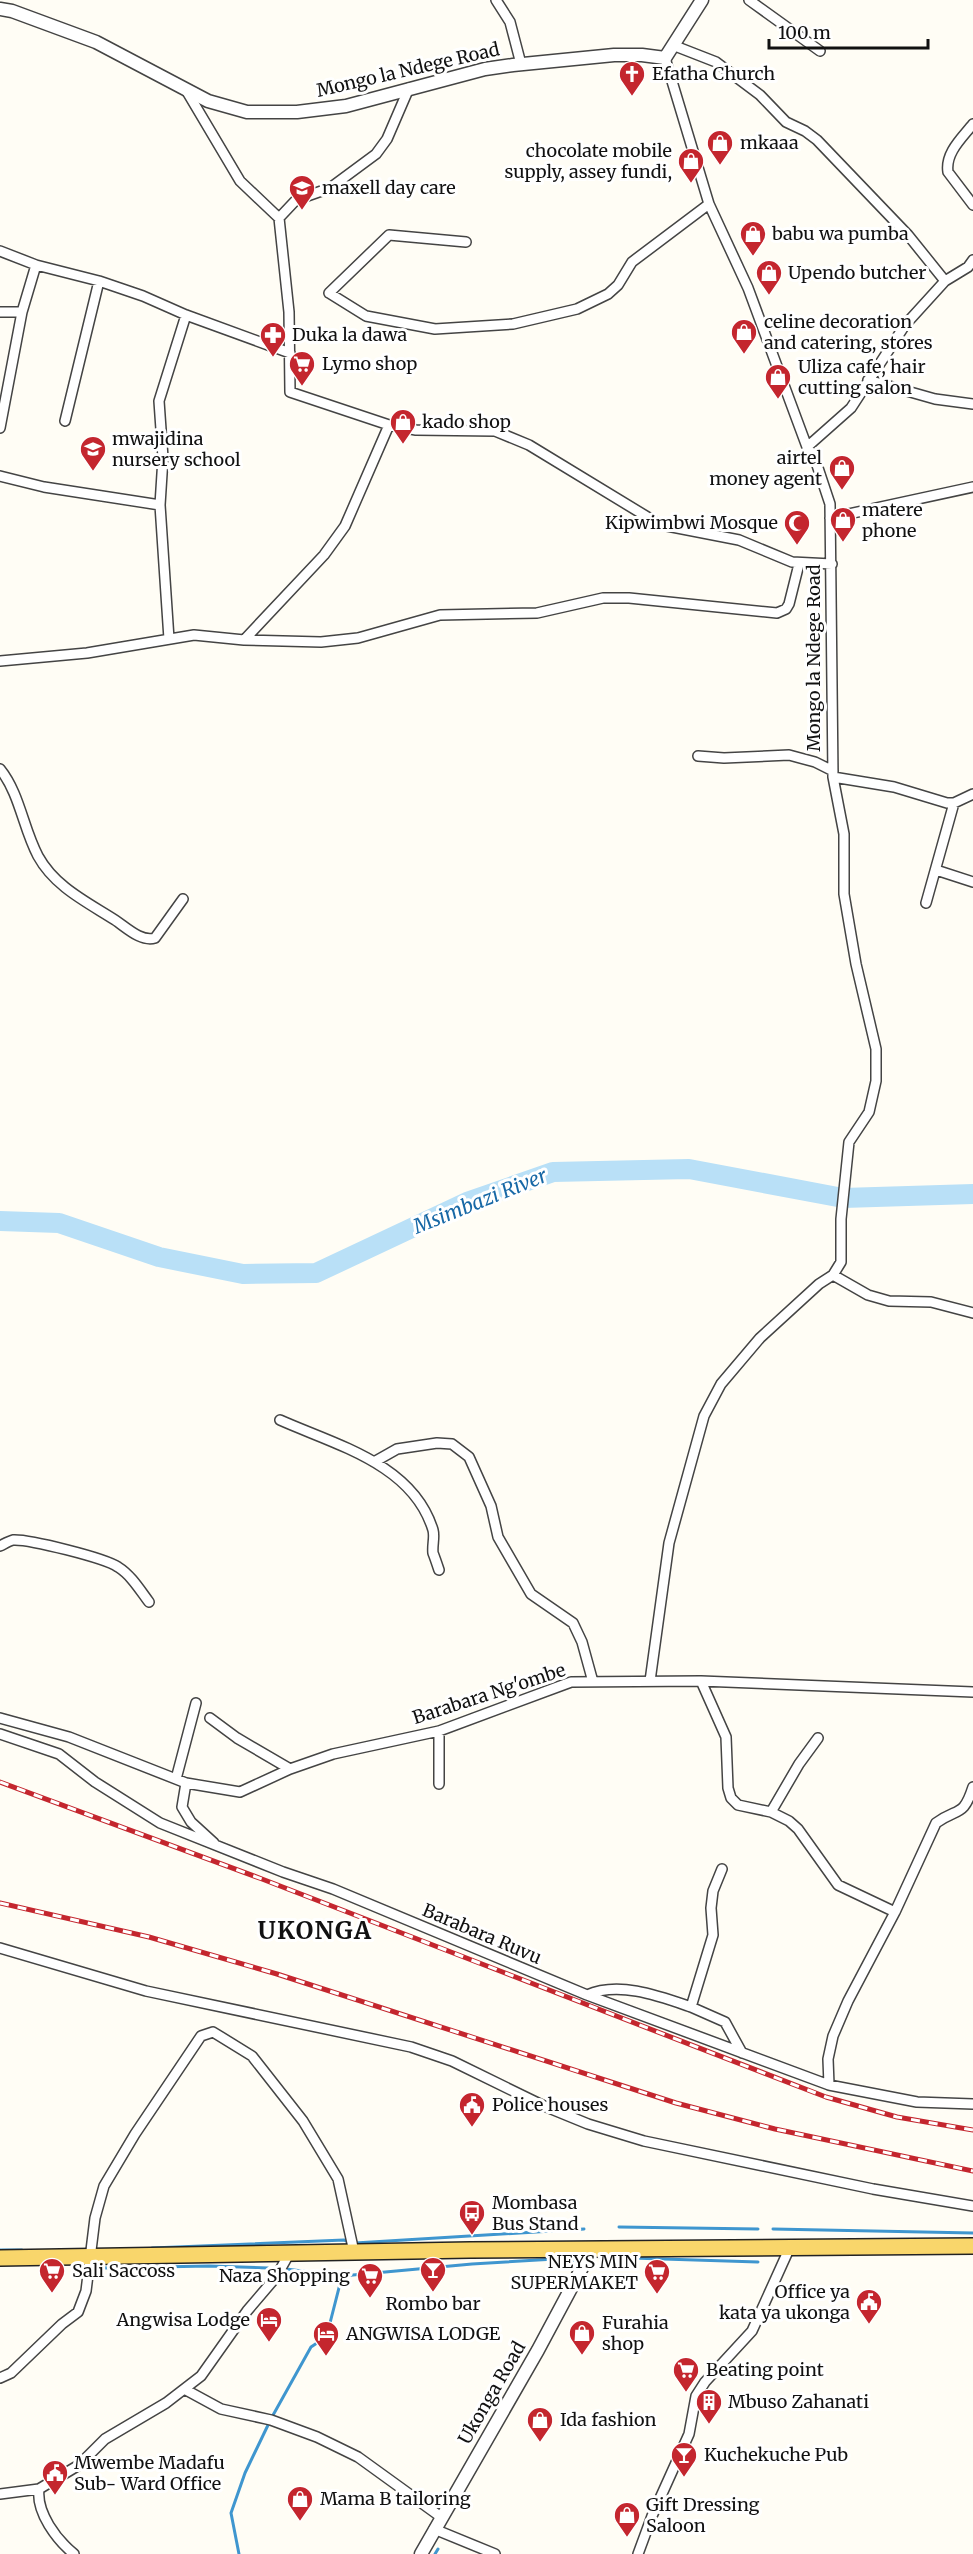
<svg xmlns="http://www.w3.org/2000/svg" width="973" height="2554" font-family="Merriweather,serif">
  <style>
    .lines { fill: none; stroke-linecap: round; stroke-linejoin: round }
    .stream { stroke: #3f96cf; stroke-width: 3 }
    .river { stroke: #b9e0f7; stroke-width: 20 }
    .minor-casing { stroke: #444; stroke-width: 12 }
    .tertiary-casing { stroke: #444; stroke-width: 15 }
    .primary-casing { stroke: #222; stroke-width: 18 }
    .minor { stroke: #fff; stroke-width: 9 }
    .tertiary { stroke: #fff; stroke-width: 12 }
    .primary { stroke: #f9d66b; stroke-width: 15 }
    .rail-casing { stroke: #c4262e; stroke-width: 5 }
    .rail { stroke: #fff; stroke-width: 3; stroke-dasharray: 9; stroke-linecap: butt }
    .labels { text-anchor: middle; stroke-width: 6; stroke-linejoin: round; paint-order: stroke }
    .street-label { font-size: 18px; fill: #111; stroke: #fff }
    .poi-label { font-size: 18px; fill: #111; stroke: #fff; text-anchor: start }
    .water-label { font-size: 20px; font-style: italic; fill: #1768a6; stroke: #fff }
    .district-label { font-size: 24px; font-weight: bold; letter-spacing: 1.5px; fill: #111; stroke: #fff }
  </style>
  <rect width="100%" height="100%" fill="#fffdf5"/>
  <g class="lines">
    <!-- stream -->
    <path class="stream" d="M619 2227 758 2229
      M773 2229 973 2233
      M355 2243 584 2229
      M152 2248 344 2240 349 2242
      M0 2250H22
      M600 2257 758 2262
      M104 2268 209 2266 268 2268
      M286 2269 342 2276 472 2264 572 2258 578 2266
      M272 2417 311 2347 323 2339 330 2323 342 2276
      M239 2554 231 2513 245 2473 269 2423
      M435 2554 438 2549"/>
    <!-- river -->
    <path class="river" d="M0 1221 59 1223 159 1257 243 1274 316 1273 467 1202 553 1172 689 1169 843 1198 973 1194"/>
    <!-- minor casing -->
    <g class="minor-casing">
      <path id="minor" d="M496 0 510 22 521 64
        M749 0 820 51
        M675 46 716 62 760 95 786 122 805 131 817 140 908 235 945 281
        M665 58 709 204 748 288 807 447 814 456 830 504 833 777 844 834V894L856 964 876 1049V1081L869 1112 849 1142 841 1219V1262L833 1275
        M186 90 240 181 279 218 289 312 290 392 389 425 416 430 495 431 529 445 654 521 667 526 739 540 792 562 832 564
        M973 124C962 138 945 153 948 172L973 205
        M279 218 296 200 330 188 376 154 387 139 409 88
        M466 242 389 235 329 293 366 316 435 329 513 324 577 309 608 294 618 285 632 262 709 204
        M0 251 36 265 99 281 143 296 186 315 290 353
        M0 312H22
        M868 380 935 399 973 404
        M65 421 99 281
        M0 428 22 312 36 265
        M807 447 851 408 905 325 945 281 968 267 973 260
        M0 476 44 487 160 505 163 458 159 401 186 315
        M160 505 169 639
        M830 518 973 487
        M244 640 324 555 345 526 389 425
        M0 661 87 653 194 635 244 640 321 642 358 638 440 615 537 613 603 598H629L777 613 786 609 789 604 799 564
        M698 756 724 758 789 755 815 762 833 771
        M0 769C20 794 23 828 38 856 55 887 87 902 115 920 127 928 141 942 155 938L183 899
        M833 777 894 787 947 803H954L973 794
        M936 870 973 882
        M926 903 954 803
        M280 1420C336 1445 413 1464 433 1530 435 1537 432 1545 433 1553 435 1558 437 1564 439 1570
        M374 1462 397 1449 437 1443 452 1444 469 1457 491 1506 498 1537 531 1594 573 1623 582 1642 593 1682
        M0 1546C4 1544 9 1541 13 1540 29 1539 105 1558 118 1567 131 1575 140 1590 149 1602
        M650 1681 669 1543 704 1416 721 1384 760 1338 819 1284 833 1275 868 1295 889 1301 931 1302 973 1313
        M701 1681 726 1737 728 1788 731 1798 738 1805 771 1812 789 1821 798 1829 838 1885 895 1912
        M0 1718 69 1737 186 1783 240 1792 290 1769 333 1754 439 1731 571 1682 701 1681 973 1692
        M210 1718 237 1738 290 1769
        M439 1731V1784
        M0 1734 59 1754 95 1782 160 1823 283 1872 333 1889 587 1995 829 2085 917 2102 973 2104
        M176 1779 196 1703
        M186 1783 182 1807 191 1822 214 1843
        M771 1812 799 1764 818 1738
        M722 1869 713 1891 711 1908 713 1935 691 2007 725 2022 742 2053
        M0 1948 146 1991 411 2047 452 2061 544 2106 588 2124 644 2141 873 2189 973 2206
        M587 1995C619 1981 659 1996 691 2007
        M829 2085 828 2059 833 2036 848 2001 895 1912 936 1823C958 1807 963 1818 973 1787
        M0 2378 11 2373 62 2324 78 2312 86 2291 95 2218 104 2186 135 2134 201 2036 213 2032 252 2056 303 2121 338 2179 354 2252
        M186 2390 221 2409 271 2420 317 2437 358 2457 441 2517
        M0 2494 39 2489
        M434 2529 495 2554
        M74 2554C57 2540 36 2513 39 2489L79 2465 105 2439 166 2403 201 2376 247 2311 276 2277 289 2254
        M638 2554 652 2516 689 2434 696 2396 705 2382 752 2331 790 2247"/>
    </g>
    <!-- tertiary casing -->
    <g class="tertiary-casing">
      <path id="tertiary" d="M0 9 12 11 96 42 208 101 247 112H297L346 106 485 69 513 65 614 55H642L665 58 702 0
        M421 2554 538 2350 592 2249"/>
    </g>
    <!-- primary casing -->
    <g class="primary-casing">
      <path id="primary" d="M0 2258 470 2250 973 2246"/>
    </g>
    <!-- minor -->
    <use href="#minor" class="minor"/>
    <!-- tertiary -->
    <use href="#tertiary" class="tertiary"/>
    <!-- primary -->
    <use href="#primary" class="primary"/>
    <!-- rail casing -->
    <g class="rail-casing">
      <path id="rail" d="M0 1782 262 1879 826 2097 897 2117 973 2130
        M0 1903 149 1937 277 1974 676 2103 775 2129 973 2171"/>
    </g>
    <!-- rail -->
    <use href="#rail" class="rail"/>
  </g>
  <!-- icons -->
  <defs>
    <g id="church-pin" transform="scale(1.35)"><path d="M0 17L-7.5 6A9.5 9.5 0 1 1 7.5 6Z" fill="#c4262e" stroke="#fff"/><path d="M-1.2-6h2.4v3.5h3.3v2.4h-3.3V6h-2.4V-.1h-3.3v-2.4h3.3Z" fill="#fff"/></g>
    <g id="shop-pin" transform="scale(1.35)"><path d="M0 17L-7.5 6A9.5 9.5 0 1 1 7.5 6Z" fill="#c4262e" stroke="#fff"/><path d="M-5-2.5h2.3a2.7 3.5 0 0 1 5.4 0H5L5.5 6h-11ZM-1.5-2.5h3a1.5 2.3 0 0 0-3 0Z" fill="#fff"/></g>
    <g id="school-pin" transform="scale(1.35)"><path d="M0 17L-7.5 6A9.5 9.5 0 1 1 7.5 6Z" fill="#c4262e" stroke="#fff"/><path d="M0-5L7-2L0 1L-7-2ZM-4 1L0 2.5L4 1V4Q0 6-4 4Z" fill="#fff"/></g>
    <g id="pharmacy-pin" transform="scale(1.35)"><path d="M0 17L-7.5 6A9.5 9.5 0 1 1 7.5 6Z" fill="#c4262e" stroke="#fff"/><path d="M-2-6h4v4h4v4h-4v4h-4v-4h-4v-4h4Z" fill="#fff"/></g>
    <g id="supermarket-pin" transform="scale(1.35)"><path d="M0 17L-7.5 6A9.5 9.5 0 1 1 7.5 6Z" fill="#c4262e" stroke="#fff"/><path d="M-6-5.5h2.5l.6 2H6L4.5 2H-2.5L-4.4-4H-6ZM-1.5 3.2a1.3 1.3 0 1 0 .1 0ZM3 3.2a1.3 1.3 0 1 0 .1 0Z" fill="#fff"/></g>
    <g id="mosque-pin" transform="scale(1.35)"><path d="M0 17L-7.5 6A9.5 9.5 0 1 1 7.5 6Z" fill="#c4262e" stroke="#fff"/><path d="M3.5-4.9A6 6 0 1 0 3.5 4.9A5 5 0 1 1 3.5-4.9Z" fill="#fff"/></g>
    <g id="civic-pin" transform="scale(1.35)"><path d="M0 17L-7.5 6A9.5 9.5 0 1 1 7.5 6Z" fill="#c4262e" stroke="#fff"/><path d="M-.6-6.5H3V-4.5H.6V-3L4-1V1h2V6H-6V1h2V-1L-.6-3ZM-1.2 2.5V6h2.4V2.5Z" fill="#fff"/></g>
    <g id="bus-pin" transform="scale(1.35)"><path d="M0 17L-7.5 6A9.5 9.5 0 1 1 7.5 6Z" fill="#c4262e" stroke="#fff"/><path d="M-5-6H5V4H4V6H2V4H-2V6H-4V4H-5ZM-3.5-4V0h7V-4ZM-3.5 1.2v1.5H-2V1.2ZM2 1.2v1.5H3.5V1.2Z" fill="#fff"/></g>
    <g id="bar-pin" transform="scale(1.35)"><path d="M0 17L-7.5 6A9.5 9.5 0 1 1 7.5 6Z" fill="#c4262e" stroke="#fff"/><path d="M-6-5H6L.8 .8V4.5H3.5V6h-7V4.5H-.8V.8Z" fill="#fff"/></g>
    <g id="hotel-pin" transform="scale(1.35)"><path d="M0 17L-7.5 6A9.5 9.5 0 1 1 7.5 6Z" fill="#c4262e" stroke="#fff"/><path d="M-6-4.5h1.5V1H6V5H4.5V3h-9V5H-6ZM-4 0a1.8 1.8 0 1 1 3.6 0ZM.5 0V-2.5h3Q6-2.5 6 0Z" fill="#fff"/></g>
    <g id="building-pin" transform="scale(1.35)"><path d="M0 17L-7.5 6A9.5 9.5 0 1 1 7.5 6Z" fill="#c4262e" stroke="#fff"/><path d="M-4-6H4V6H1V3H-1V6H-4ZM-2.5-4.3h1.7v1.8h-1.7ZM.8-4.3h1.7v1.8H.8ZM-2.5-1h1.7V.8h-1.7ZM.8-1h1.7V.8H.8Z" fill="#fff"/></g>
  </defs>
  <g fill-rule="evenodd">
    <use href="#church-pin" x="632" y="74"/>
    <use href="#shop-pin" x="720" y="143"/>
    <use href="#shop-pin" x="691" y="161"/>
    <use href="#school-pin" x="302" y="188"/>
    <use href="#shop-pin" x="753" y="234"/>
    <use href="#shop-pin" x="769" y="273"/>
    <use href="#shop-pin" x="744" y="332"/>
    <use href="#pharmacy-pin" x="273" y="335"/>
    <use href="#supermarket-pin" x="302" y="364"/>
    <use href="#shop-pin" x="778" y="377"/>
    <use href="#shop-pin" x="403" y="422"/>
    <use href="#school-pin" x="93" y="449"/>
    <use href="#shop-pin" x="842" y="468"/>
    <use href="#shop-pin" x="843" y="520"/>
    <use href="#mosque-pin" x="797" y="523"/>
    <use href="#civic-pin" x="472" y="2105"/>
    <use href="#bus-pin" x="472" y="2213"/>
    <use href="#bar-pin" x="433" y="2270"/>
    <use href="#supermarket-pin" x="52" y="2271"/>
    <use href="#supermarket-pin" x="657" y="2272"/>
    <use href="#supermarket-pin" x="370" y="2276"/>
    <use href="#civic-pin" x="869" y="2302"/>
    <use href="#hotel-pin" x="269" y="2320"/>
    <use href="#shop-pin" x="582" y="2333"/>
    <use href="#hotel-pin" x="326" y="2334"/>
    <use href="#supermarket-pin" x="686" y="2370"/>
    <use href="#building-pin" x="709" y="2402"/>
    <use href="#shop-pin" x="540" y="2420"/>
    <use href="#bar-pin" x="684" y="2455"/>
    <use href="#civic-pin" x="55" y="2473"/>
    <use href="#shop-pin" x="300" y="2499"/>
    <use href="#shop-pin" x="627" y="2515"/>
  </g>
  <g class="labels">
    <!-- street labels -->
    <g class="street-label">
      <text transform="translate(408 70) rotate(-13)" y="6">Mongo la Ndege Road</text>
      <text transform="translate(814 658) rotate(-90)" y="6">Mongo la Ndege Road</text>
      <text transform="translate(489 1694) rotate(-18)" y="6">Barabara Ng'ombe</text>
      <text transform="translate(482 1934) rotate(23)" y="6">Barabara Ruvu</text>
      <text transform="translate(492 2393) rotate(-60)" y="6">Ukonga Road</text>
    </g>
    <!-- poi labels -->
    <g class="poi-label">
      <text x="652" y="80">Efatha Church</text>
      <text x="740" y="149">mkaaa</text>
      <text x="672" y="157" text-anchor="end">chocolate mobile<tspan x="672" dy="21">supply, assey fundi,</tspan></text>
      <text x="322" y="194">maxell day care</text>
      <text x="772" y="240">babu wa pumba</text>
      <text x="788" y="279">Upendo butcher</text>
      <text x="764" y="328">celine decoration<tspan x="764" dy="21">and catering, stores</tspan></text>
      <text x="292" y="341">Duka la dawa</text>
      <text x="322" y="370">Lymo shop</text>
      <text x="798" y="373">Uliza cafe, hair<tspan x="798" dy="21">cutting salon</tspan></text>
      <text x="422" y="428">kado shop</text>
      <text x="112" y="445">mwajidina<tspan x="112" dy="21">nursery school</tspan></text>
      <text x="822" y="464" text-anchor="end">airtel<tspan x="822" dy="21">money agent</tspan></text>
      <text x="862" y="516">matere<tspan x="862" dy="21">phone</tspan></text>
      <text x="778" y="529" text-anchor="end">Kipwimbwi Mosque</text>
      <text x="492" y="2111">Police houses</text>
      <text x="492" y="2209">Mombasa<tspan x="492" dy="21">Bus Stand</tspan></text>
      <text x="638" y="2268" text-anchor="end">NEYS MIN<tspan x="638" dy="21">SUPERMAKET</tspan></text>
      <text x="72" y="2277">Sali Saccoss</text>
      <text x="350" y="2282" text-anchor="end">Naza Shopping</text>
      <text x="850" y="2298" text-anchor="end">Office ya<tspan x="850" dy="21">kata ya ukonga</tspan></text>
      <text x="433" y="2310" text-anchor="middle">Rombo bar</text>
      <text x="250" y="2326" text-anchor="end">Angwisa Lodge</text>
      <text x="602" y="2329">Furahia<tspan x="602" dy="21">shop</tspan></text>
      <text x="346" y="2340">ANGWISA LODGE</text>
      <text x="706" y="2376">Beating point</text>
      <text x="728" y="2408">Mbuso Zahanati</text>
      <text x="560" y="2426">Ida fashion</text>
      <text x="704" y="2461">Kuchekuche Pub</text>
      <text x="74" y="2469">Mwembe Madafu<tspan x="74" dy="21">Sub- Ward Office</tspan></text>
      <text x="320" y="2505">Mama B tailoring</text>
      <text x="646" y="2511">Gift Dressing<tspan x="646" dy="21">Saloon</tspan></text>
    </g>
    <!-- water labels -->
    <g class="water-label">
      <text transform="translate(480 1201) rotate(-22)" y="7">Msimbazi River</text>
    </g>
    <!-- district labels -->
    <g class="district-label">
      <text x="315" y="1939">UKONGA</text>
    </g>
  </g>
  <!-- scale -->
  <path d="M769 39v9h159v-9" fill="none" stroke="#111111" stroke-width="3"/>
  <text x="778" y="39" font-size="18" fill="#111111" stroke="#ffffff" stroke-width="4.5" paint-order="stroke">100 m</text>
</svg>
